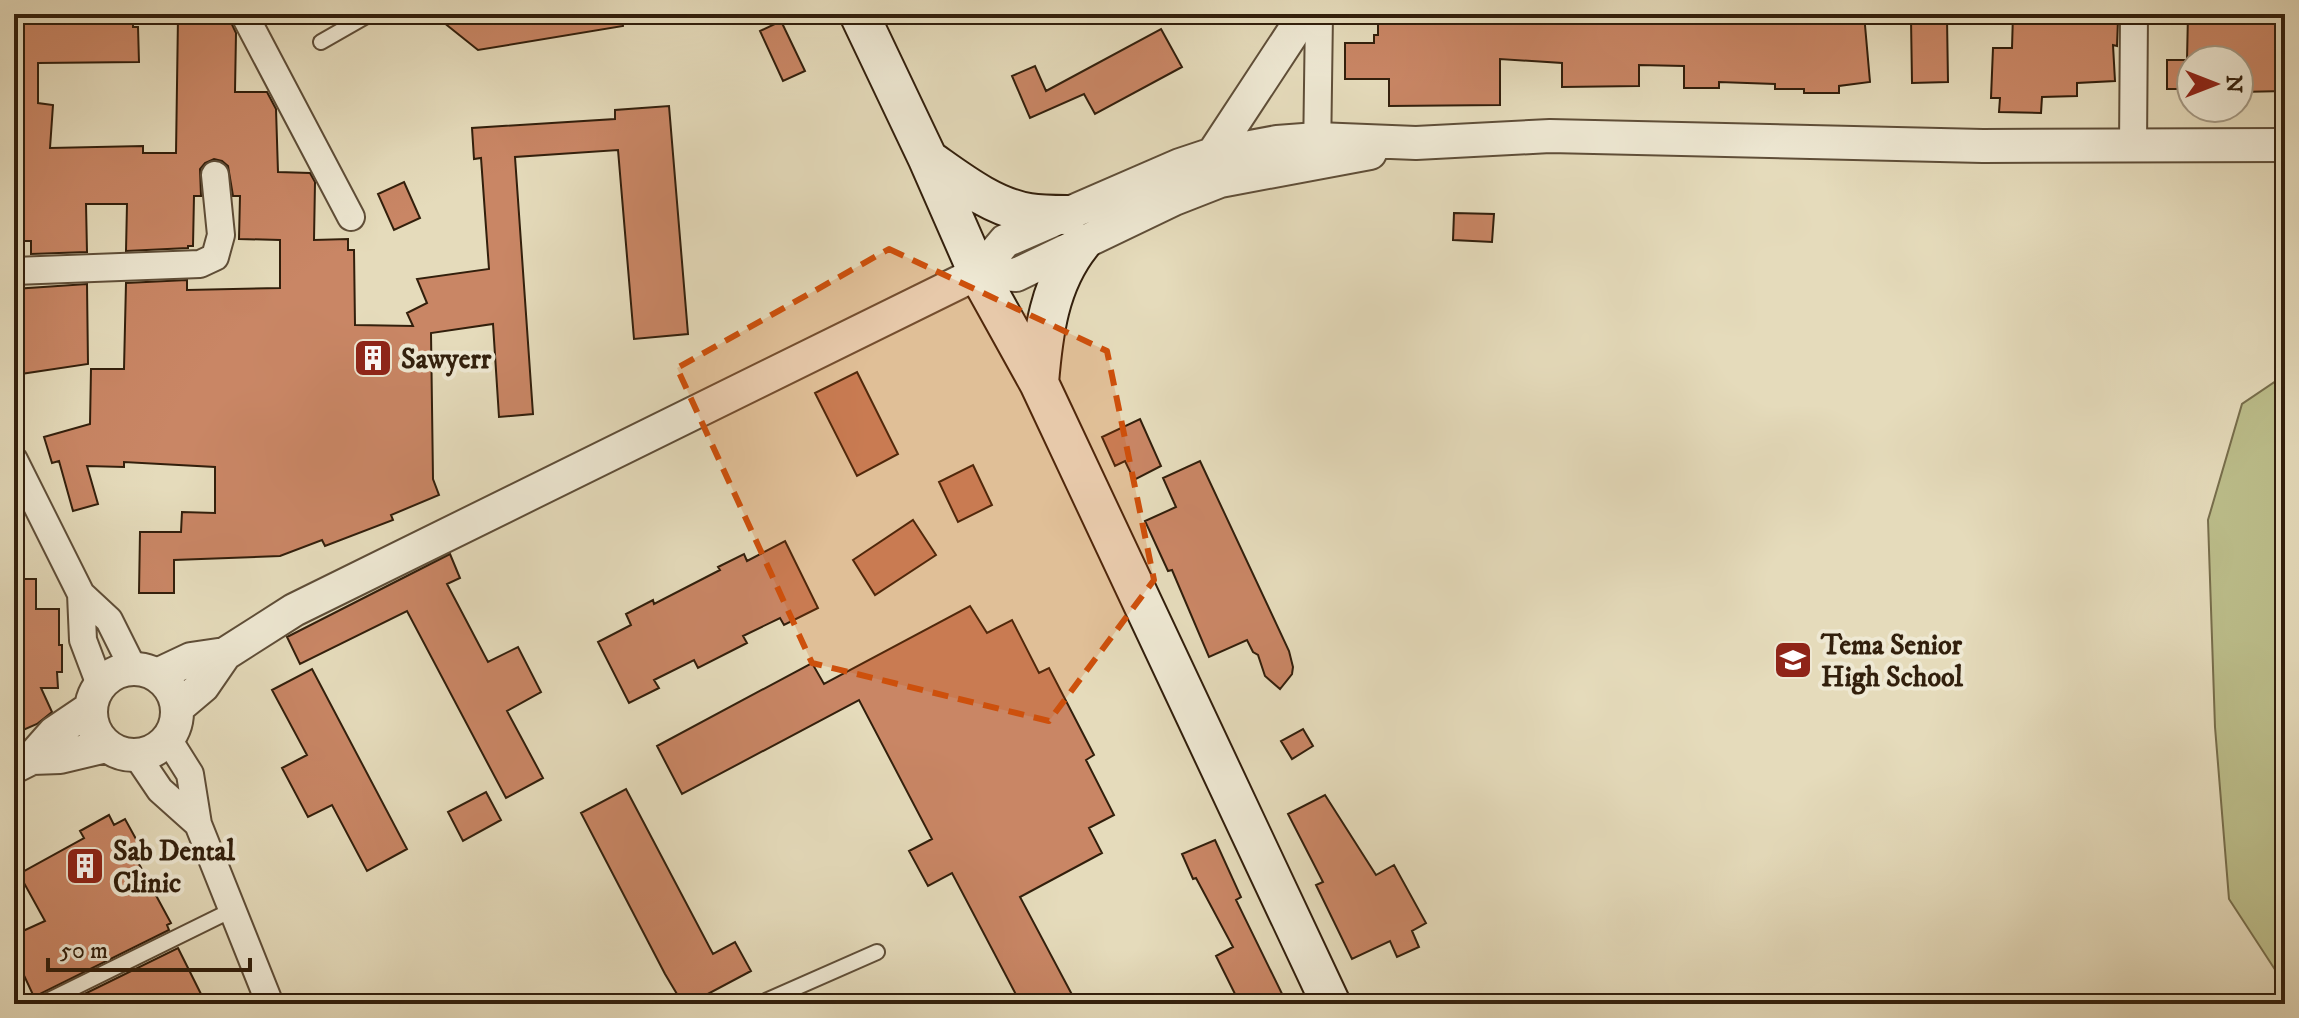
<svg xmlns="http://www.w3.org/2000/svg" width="2299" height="1018" font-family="'IM FELL DW Pica',serif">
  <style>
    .green { fill: #bcbe8b; stroke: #776e4c; stroke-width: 2 }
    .building { fill: #c98665; stroke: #321f0c; stroke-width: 2 }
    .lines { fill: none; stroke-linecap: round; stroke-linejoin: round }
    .service-casing { stroke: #5f4e38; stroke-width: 18 }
    .minor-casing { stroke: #5f4e38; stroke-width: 30 }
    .tertiary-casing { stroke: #5f4e38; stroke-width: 36 }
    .secondary-casing { stroke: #321f0c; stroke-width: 42 }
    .service { stroke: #eee8d3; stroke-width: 14 }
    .minor { stroke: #eee8d3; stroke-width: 26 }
    .tertiary { stroke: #eee8d3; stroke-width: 32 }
    .secondary { stroke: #eee8d3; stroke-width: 38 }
    .marked { fill: #cd500c; fill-opacity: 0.2; stroke: #cd500c; stroke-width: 6; stroke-dasharray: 16 10; stroke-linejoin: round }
    .labels { text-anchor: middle; stroke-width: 8; stroke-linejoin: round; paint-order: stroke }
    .poi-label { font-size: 28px; font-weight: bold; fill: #321f0c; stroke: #eee8d3; text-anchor: start }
  </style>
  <rect width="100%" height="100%" fill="#e5dbbb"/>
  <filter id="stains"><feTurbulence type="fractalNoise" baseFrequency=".0025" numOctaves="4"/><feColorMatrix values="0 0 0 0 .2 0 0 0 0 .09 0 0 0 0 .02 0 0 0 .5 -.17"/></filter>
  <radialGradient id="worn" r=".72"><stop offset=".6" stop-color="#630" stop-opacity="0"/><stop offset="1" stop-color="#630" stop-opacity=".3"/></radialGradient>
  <!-- green -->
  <path class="green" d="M2285 375V985L2229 899 2215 727 2208 520 2242 404Z"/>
  <!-- building -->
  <path class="building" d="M14 14H133V27H138L139 62 38 63V103L53 105 50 148 143 146V153H176L178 17 229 18 236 33 235 92H267L276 109 278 172 310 173 315 182 314 240 348 239V250H354L355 325 413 326 407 313 427 303 417 279 489 269 481 158 474 159 472 128 615 119V110L669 106 688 334 634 339 618 150 515 157 533 414 499 417 493 324 431 333 433 479 439 495 391 515 393 520 325 546 322 540 280 556 174 560V593H139L140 532H181L182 512 215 513V467L124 462V467L87 466 98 504 73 511 59 461 52 463 44 437 90 424 91 369H124L126 283 187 280V290L280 288V240L239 239 240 196H233L228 166 222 161 214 159 205 163 200 169 201 196H194L193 246H188V248L126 251 127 204H86L87 252 31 254V241H14Z
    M433 14H622L623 26 478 50Z
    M1378 14H1716L1805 19V14H1864L1870 82 1839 86V93H1804V89H1775V84L1719 82V88H1684V66L1639 65V86L1562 87V63L1500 59V105L1389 106V79H1345V43H1374V35H1378Z
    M2013 14H2065L2118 19 2117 46 2113 45 2115 81 2077 83V96L2042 97 2041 113 1999 112 2000 98H1991L1993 48H2012Z
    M2188 14H2285V91L2240 92V60H2191V89H2167V60H2187Z
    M1947 18 1948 82 1912 83 1911 19Z
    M781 21 805 71 783 81 760 31Z
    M1161 29 1182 67 1095 114 1084 94 1030 118 1012 76 1035 66 1046 91Z
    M404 182 420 218 394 230 378 194Z
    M1454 213 1494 214 1492 242 1453 240Z
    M87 284 88 364 14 375V289Z
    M857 372 898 454 857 476 815 393Z
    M1140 419 1161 466 1134 480 1125 461 1115 466 1102 437Z
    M1200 461 1289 651 1293 667 1292 674 1280 689 1265 676 1258 655 1253 652 1247 640 1209 657 1172 570 1168 571 1145 521 1176 507 1163 478Z
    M973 465 992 505 958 522 939 482Z
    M913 520 936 555 875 595 853 560Z
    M785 541 818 608 784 625 780 618 743 636 747 643 698 668 694 660 654 680 659 688 629 703 598 642 631 625 626 614 653 600 654 604 720 570 718 567 744 554 747 561Z
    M450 554 460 578 447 584 488 662 518 647 541 692 507 711 543 778 506 798 407 611 300 664 287 637Z
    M14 579H36V609H59V645H62V672H57L58 688H41L52 712 37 724 14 734Z
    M970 606 987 633 1012 620 1039 673 1049 668 1094 755 1086 760 1114 815 1089 828 1102 853 1020 897 1077 1004H1021L952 873 928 886 909 851 932 839 859 700 682 794 657 746 812 663 824 684Z
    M312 669 407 849 367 871 332 805 308 817 282 768 307 755 272 690Z
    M1303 729 1313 746 1292 759 1281 741Z
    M626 789 713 954 735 942 751 971 689 1004H683L665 974 581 813Z
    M486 792 501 820 463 841 448 812Z
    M1325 795 1376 875 1394 865 1426 923 1412 931 1419 947 1397 957 1390 941 1352 959 1316 885 1323 882 1288 814Z
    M109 815 114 825 125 819 147 859 139 864 171 923 167 925 169 930 34 997 14 954V935L45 921 19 874 84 838 80 831Z
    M1215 840 1241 897 1236 900 1287 1004H1240L1216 956 1233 947 1196 878 1193 879 1182 854Z
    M178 948 206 1004H64Z"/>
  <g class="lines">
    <!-- service casing -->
    <g class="service-casing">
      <path id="service" d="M321 42 370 14
        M41 1004 234 909
        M759 1004 877 952"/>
    </g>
    <!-- minor casing -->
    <g class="minor-casing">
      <path id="minor" d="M244 14 351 217
        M2133 147 2134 14
        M1317 157 1319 14
        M14 271 200 264 215 257 221 235 215 175
        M14 460 81 594 109 620 133 668
        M81 594 83 640 100 685
        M168 739 190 774 198 824 270 1004
        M137 756 160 790 198 824"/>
    </g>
    <!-- tertiary casing -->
    <g class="tertiary-casing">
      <path id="tertiary" d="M1213 154 1305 14
        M978 273 1016 275 1174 199 1220 181 1370 153
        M91 712a43 43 0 1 1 86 0a43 43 0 1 1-86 0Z
        M157 675 191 659 225 654
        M177 708 203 686 225 654 294 610 978 273 1005 241 1180 165 1213 154 1277 142 1317 139 1416 143 1550 136 1983 146 2285 145
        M32 758 54 733 91 708
        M14 767 32 758 60 757 106 746"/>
    </g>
    <!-- secondary casing -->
    <g class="secondary-casing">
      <path id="secondary" d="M859 14 928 159 978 273 1039 383 1331 1004
        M928 159C958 180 992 207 1029 213 1041 215 1054 215 1067 215
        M1039 383C1043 334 1049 284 1081 244"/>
    </g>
    <!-- service -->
    <use href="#service" class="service"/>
    <!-- minor -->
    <use href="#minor" class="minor"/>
    <!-- tertiary -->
    <use href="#tertiary" class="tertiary"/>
    <!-- secondary -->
    <use href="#secondary" class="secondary"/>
  </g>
  <!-- marked area -->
  <path class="marked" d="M889 249 1107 351 1154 580 1049 721 812 663 677 368Z"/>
  <!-- icons -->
  <defs>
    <g id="building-square" transform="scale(2)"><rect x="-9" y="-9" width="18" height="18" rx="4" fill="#8f2418" stroke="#eee8d3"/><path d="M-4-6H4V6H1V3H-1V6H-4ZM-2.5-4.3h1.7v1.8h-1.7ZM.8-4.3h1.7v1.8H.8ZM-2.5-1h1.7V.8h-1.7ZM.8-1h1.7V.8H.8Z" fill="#fff"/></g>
    <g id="school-square" transform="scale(2)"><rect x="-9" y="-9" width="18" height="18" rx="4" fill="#8f2418" stroke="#eee8d3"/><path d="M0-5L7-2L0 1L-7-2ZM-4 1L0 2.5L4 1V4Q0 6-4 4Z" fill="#fff"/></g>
  </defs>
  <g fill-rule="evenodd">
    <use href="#building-square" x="373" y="358"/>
    <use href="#school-square" x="1793" y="660"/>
    <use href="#building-square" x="85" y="866"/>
  </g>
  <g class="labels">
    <!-- poi labels -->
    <g class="poi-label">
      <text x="401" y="368">Sawyerr</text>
      <text x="1821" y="654">Tema Senior<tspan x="1821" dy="32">High School</tspan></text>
      <text x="113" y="860">Sab Dental<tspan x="113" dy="32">Clinic</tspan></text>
    </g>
  </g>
  <!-- margin -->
  <rect width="2299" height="1018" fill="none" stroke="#e5dbbb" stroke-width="48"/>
  <rect x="16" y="16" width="2267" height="986" fill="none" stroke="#321f0c" stroke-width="4"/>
  <rect x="24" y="24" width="2251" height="970" fill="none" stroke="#321f0c" stroke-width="2"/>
  <!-- north arrow -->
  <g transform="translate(2215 84) rotate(90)"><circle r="38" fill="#eee8d3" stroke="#a39883" stroke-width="2"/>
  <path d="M0-6L14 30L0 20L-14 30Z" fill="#8f2418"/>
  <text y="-12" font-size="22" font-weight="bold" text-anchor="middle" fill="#321f0c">N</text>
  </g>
  <!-- scale -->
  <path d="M48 958v12h202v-12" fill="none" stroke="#321f0c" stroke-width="4"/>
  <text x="60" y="958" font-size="24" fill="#321f0c" stroke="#eee8d3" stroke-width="6" paint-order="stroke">50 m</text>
  <rect width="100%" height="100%" filter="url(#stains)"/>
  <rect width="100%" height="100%" fill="url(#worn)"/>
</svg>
